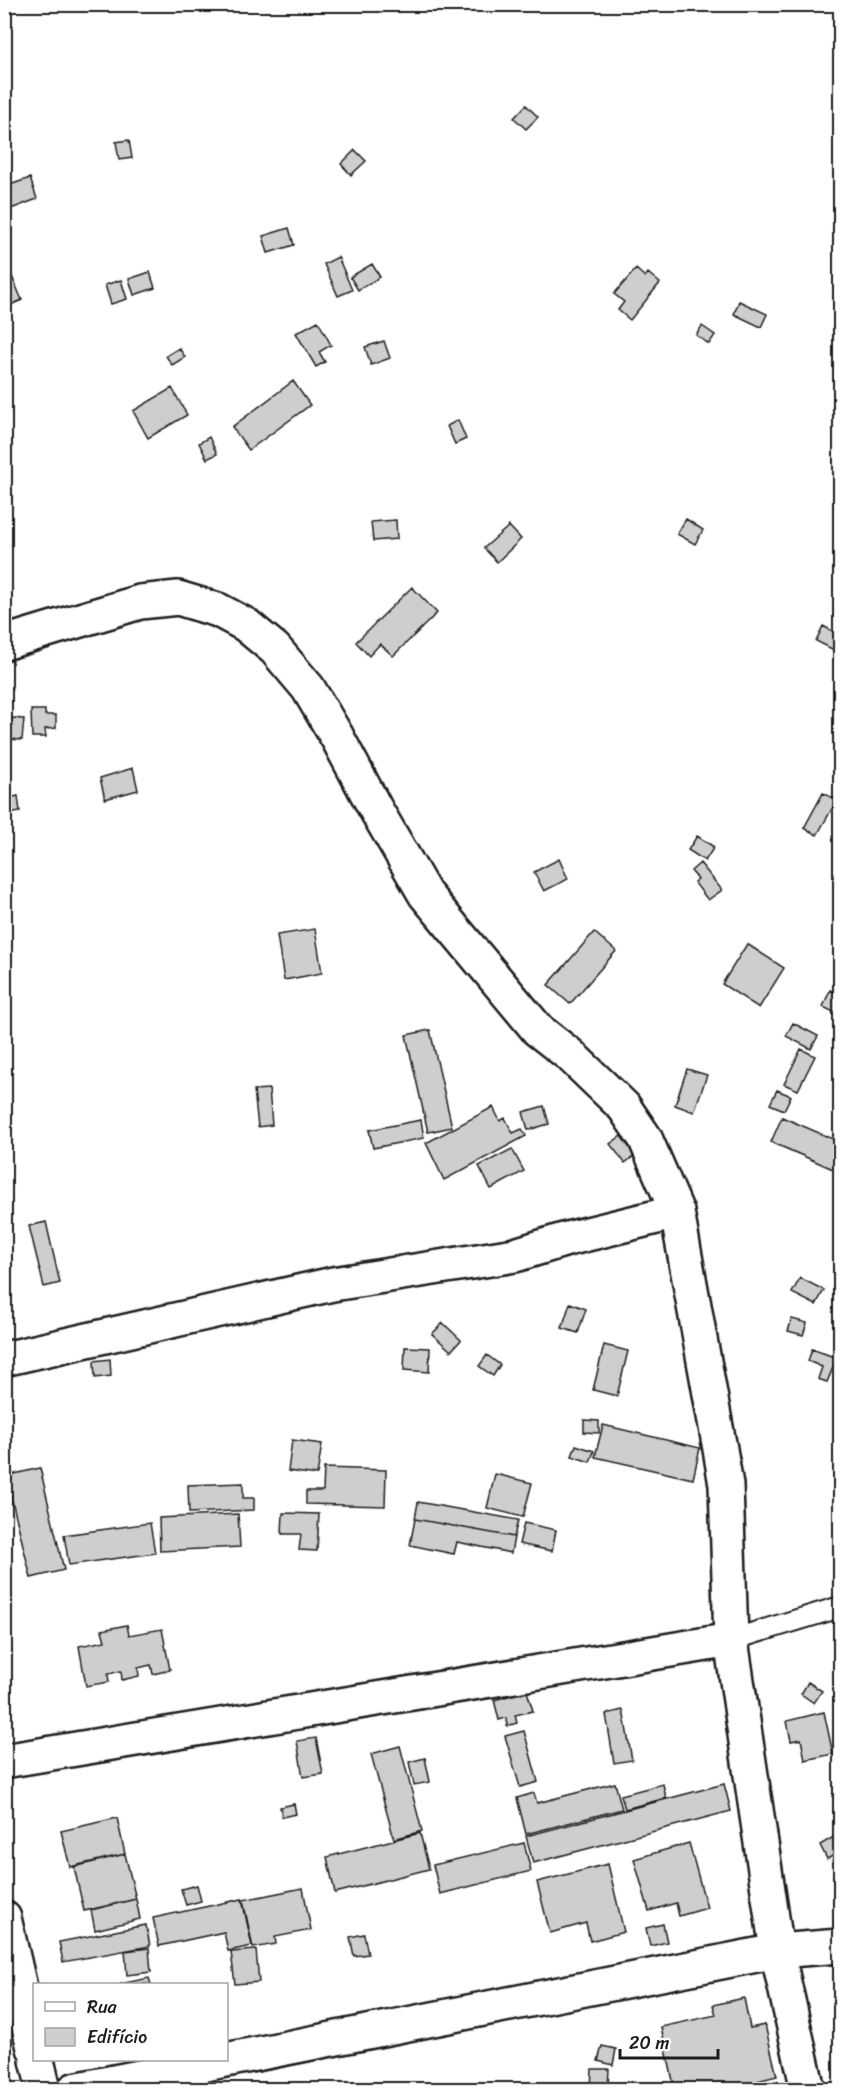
<svg xmlns="http://www.w3.org/2000/svg" width="845" height="2094" font-family="Sriracha,sans-serif">
  <style>
    .building { fill: #cecece; stroke: #1c1c1c; stroke-width: 1.5 }
    .lines { fill: none; stroke-linecap: round; stroke-linejoin: round }
    .service-casing { stroke: #1c1c1c; stroke-width: 24 }
    .minor-casing { stroke: #1c1c1c; stroke-width: 38 }
    .service { stroke: #fff; stroke-width: 20 }
    .minor { stroke: #fff; stroke-width: 33 }
  </style>
  <rect width="100%" height="100%" fill="#fff"/>
  <filter id="ink" filterUnits="userSpaceOnUse"><feTurbulence type="fractalNoise" baseFrequency=".0167" numOctaves="2"/><feDisplacementMap in="SourceGraphic" scale="12" xChannelSelector="R" yChannelSelector="G"/><feConvolveMatrix kernelMatrix="1 2 1 2 8 2 1 2 1" color-interpolation-filters="sRGB"/></filter>
  <g filter="url(#ink)">
    <!-- building -->
    <path class="building" d="M526 105 538 117 526 129 514 118Z
      M129 140 132 158 119 160 116 142Z
      M355 150 366 161 351 175 341 164Z
      M30 178 37 199 11 209 4 187Z
      M289 228 294 245 268 253 263 236Z
      M338 257 352 290 338 296 324 264Z
      M372 264 380 277 358 290 350 277Z
      M636 269 645 277 648 273 660 283 630 320 618 310 624 302 614 294Z
      M150 272 155 288 134 295 129 279Z
      M11 274 22 300 8 306 4 297V277Z
      M121 280 127 299 111 304 105 285Z
      M739 301 767 314 761 327 734 314Z
      M318 321 331 345 319 352 325 362 316 367 296 333Z
      M702 326 715 335 709 344 696 335Z
      M384 341 390 358 371 365 365 347Z
      M179 348 185 357 172 365 166 356Z
      M293 381 310 405 249 450 232 427Z
      M172 388 187 415 148 438 133 411Z
      M458 420 466 439 455 444 447 426Z
      M209 437 217 454 207 459 199 443Z
      M686 519 703 530 695 544 677 534Z
      M396 520 397 539 373 541 371 522Z
      M509 526 521 539 497 562 484 548Z
      M412 587 437 613 393 656 380 644 369 656 356 642Z
      M823 626 840 635V653L816 641Z
      M31 710H45V715H56V728L45 729 46 737H32Z
      M9 718 24 719 22 740 7 739Z
      M133 768 138 790 105 799 100 778Z
      M823 793 837 800 817 835 804 828Z
      M18 796 20 812 4 815V799Z
      M697 836 714 847 705 861 688 850Z
      M559 859 568 879 544 891 534 872Z
      M700 863 722 890 708 900 694 882 698 879 691 871Z
      M315 929 322 973 284 980 277 935Z
      M594 932 616 951 570 1004 548 985Z
      M747 944 784 968 759 1008 722 984Z
      M830 990 840 994V1015L823 1007Z
      M793 1023 818 1036 811 1049 786 1036Z
      M430 1030 452 1127 428 1132 406 1035Z
      M801 1049 815 1056 798 1090 784 1084Z
      M687 1069 707 1075 694 1112 675 1105Z
      M269 1089 272 1125 258 1127 254 1090Z
      M777 1090 791 1096 784 1110 770 1104Z
      M544 1106 549 1124 528 1130 523 1112Z
      M493 1107 500 1121 505 1118 513 1133 522 1129 526 1136 444 1180 426 1143Z
      M782 1117 840 1142V1172L771 1142Z
      M421 1120 424 1138 373 1148 369 1130Z
      M621 1136 635 1155 625 1163 610 1144Z
      M512 1149 524 1171 491 1189 479 1166Z
      M46 1222 60 1283 44 1287 29 1226Z
      M800 1278 824 1290 816 1305 792 1293Z
      M570 1303 586 1309 578 1333 562 1328Z
      M792 1319 807 1323 803 1335 788 1331Z
      M443 1323 461 1340 451 1351 432 1334Z
      M604 1345 628 1351 617 1396 593 1390Z
      M405 1347 430 1348 429 1372 404 1370Z
      M812 1349 837 1358 827 1382 818 1379 822 1367 808 1361Z
      M487 1355 500 1365 493 1376 479 1366Z
      M110 1359 111 1376 95 1378 94 1361Z
      M584 1420 599 1421V1433L584 1432Z
      M603 1425 700 1448 693 1479 595 1457Z
      M292 1440 322 1444 317 1475 288 1471Z
      M576 1445 594 1451 590 1462 572 1456Z
      M40 1468 64 1570 31 1578 6 1476Z
      M324 1468 386 1470 385 1506 306 1504V1491H323Z
      M495 1474 532 1483 523 1517 487 1508Z
      M243 1483V1498H254V1510L189 1513 188 1485Z
      M418 1502 518 1520 514 1537 415 1519Z
      M283 1513 319 1514 317 1551 299 1550 301 1534H282Z
      M238 1514 240 1547 160 1551 159 1518Z
      M415 1519 514 1537 511 1553 457 1542 454 1554 410 1545Z
      M150 1523 155 1553 69 1565 64 1535Z
      M524 1523 556 1530 552 1551 519 1544Z
      M127 1625 129 1635 162 1629 170 1670 153 1674 151 1665 138 1668 139 1676 122 1680 121 1671 108 1674 109 1682 86 1686 79 1646 105 1641 102 1630Z
      M808 1682 822 1691 814 1703 801 1694Z
      M527 1691 533 1711 515 1715 517 1723 507 1726 506 1718 499 1720 494 1700Z
      M623 1710 632 1760 614 1763 606 1714Z
      M824 1712 833 1754 805 1760 801 1739 791 1741 787 1721Z
      M524 1731 538 1782 520 1787 505 1736Z
      M316 1738 323 1774 303 1777 297 1741Z
      M400 1746 422 1831 394 1839 371 1754Z
      M425 1758 430 1782 414 1785 409 1762Z
      M615 1783 622 1809 526 1834 517 1798 534 1793 537 1803Z
      M663 1784 666 1798 625 1809 621 1795Z
      M724 1784 731 1811 533 1863 526 1836Z
      M294 1804 296 1814 282 1817 280 1807Z
      M117 1818 125 1854 70 1867 61 1831Z
      M420 1833 429 1869 335 1893 327 1857Z
      M840 1833V1852L827 1859 820 1845Z
      M524 1843 531 1871 440 1894 433 1865Z
      M689 1843 707 1908 679 1916 676 1903 649 1911 634 1859Z
      M125 1854 136 1899 84 1911 74 1867Z
      M608 1864 624 1932 590 1941 586 1923 550 1933 537 1882Z
      M197 1885 201 1901 186 1905 181 1889Z
      M303 1888 311 1930 275 1937 276 1944 253 1948 243 1900Z
      M136 1899 140 1919 95 1930 91 1910Z
      M242 1899 252 1946 228 1951 224 1932 159 1946 153 1918Z
      M663 1924 667 1942 650 1946 646 1928Z
      M146 1925 150 1946 63 1962 59 1942Z
      M364 1934 368 1954 354 1956 350 1937Z
      M149 1948 151 1972 127 1975 125 1951Z
      M256 1950 259 1982 235 1984 231 1952Z
      M149 1978 151 1984H120Z
      M744 1998 750 2028 765 2025 777 2076 722 2090H675L661 2027 716 2015 713 2005Z
      M602 2046 616 2049 613 2065 598 2061Z
      M592 2069H609L608 2087H591Z"/>
    <g class="lines">
      <!-- service casing -->
      <g class="service-casing">
        <path id="service" d="M731 1640 840 1607"/>
      </g>
      <!-- minor casing -->
      <g class="minor-casing">
        <path id="minor" d="M4 643 140 602 178 598 218 610 246 625 275 649 308 688 337 737 375 808 425 894 538 1030 570 1055 624 1107 645 1138 677 1212 720 1449 726 1485 731 1640 777 1951 808 2090
          M4 1359 333 1284 515 1255 567 1239 677 1212
          M4 1761 731 1640
          M4 1918 34 2048
          M37 2060 44 2090
          M74 2090 777 1951 840 1946"/>
      </g>
      <!-- service -->
      <use href="#service" class="service"/>
      <!-- minor -->
      <use href="#minor" class="minor"/>
    </g>
  </g>
  <!-- margin -->
  <rect width="845" height="2094" fill="none" stroke="#fff" stroke-width="24"/>
  <rect x="12" y="12" width="821" height="2070" fill="none" stroke="#1c1c1c" stroke-width="2" filter="url(#ink)"/>
  <!-- legend -->
  <rect x="33" y="1983" width="195" height="78" fill="#ffffff" stroke="#a4a4a4" stroke-width="1.5"/>
  <rect x="45" y="2002" width="30" height="9" fill="#ffffff" stroke="#a4a4a4" stroke-width="1.5"/>
  <text x="87" y="2013" font-size="18" fill="#1c1c1c">Rua</text>
  <rect x="45" y="2028" width="30" height="18" fill="#cecece" stroke="#a4a4a4" stroke-width="1.5"/>
  <text x="87" y="2043" font-size="18" fill="#1c1c1c">Edifício</text>
  <!-- scale -->
  <path d="M620 2049v9h98v-9" fill="none" stroke="#1c1c1c" stroke-width="3"/>
  <text x="629" y="2049" font-size="18" fill="#1c1c1c" stroke="#ffffff" stroke-width="4.5" paint-order="stroke">20 m</text>
</svg>
